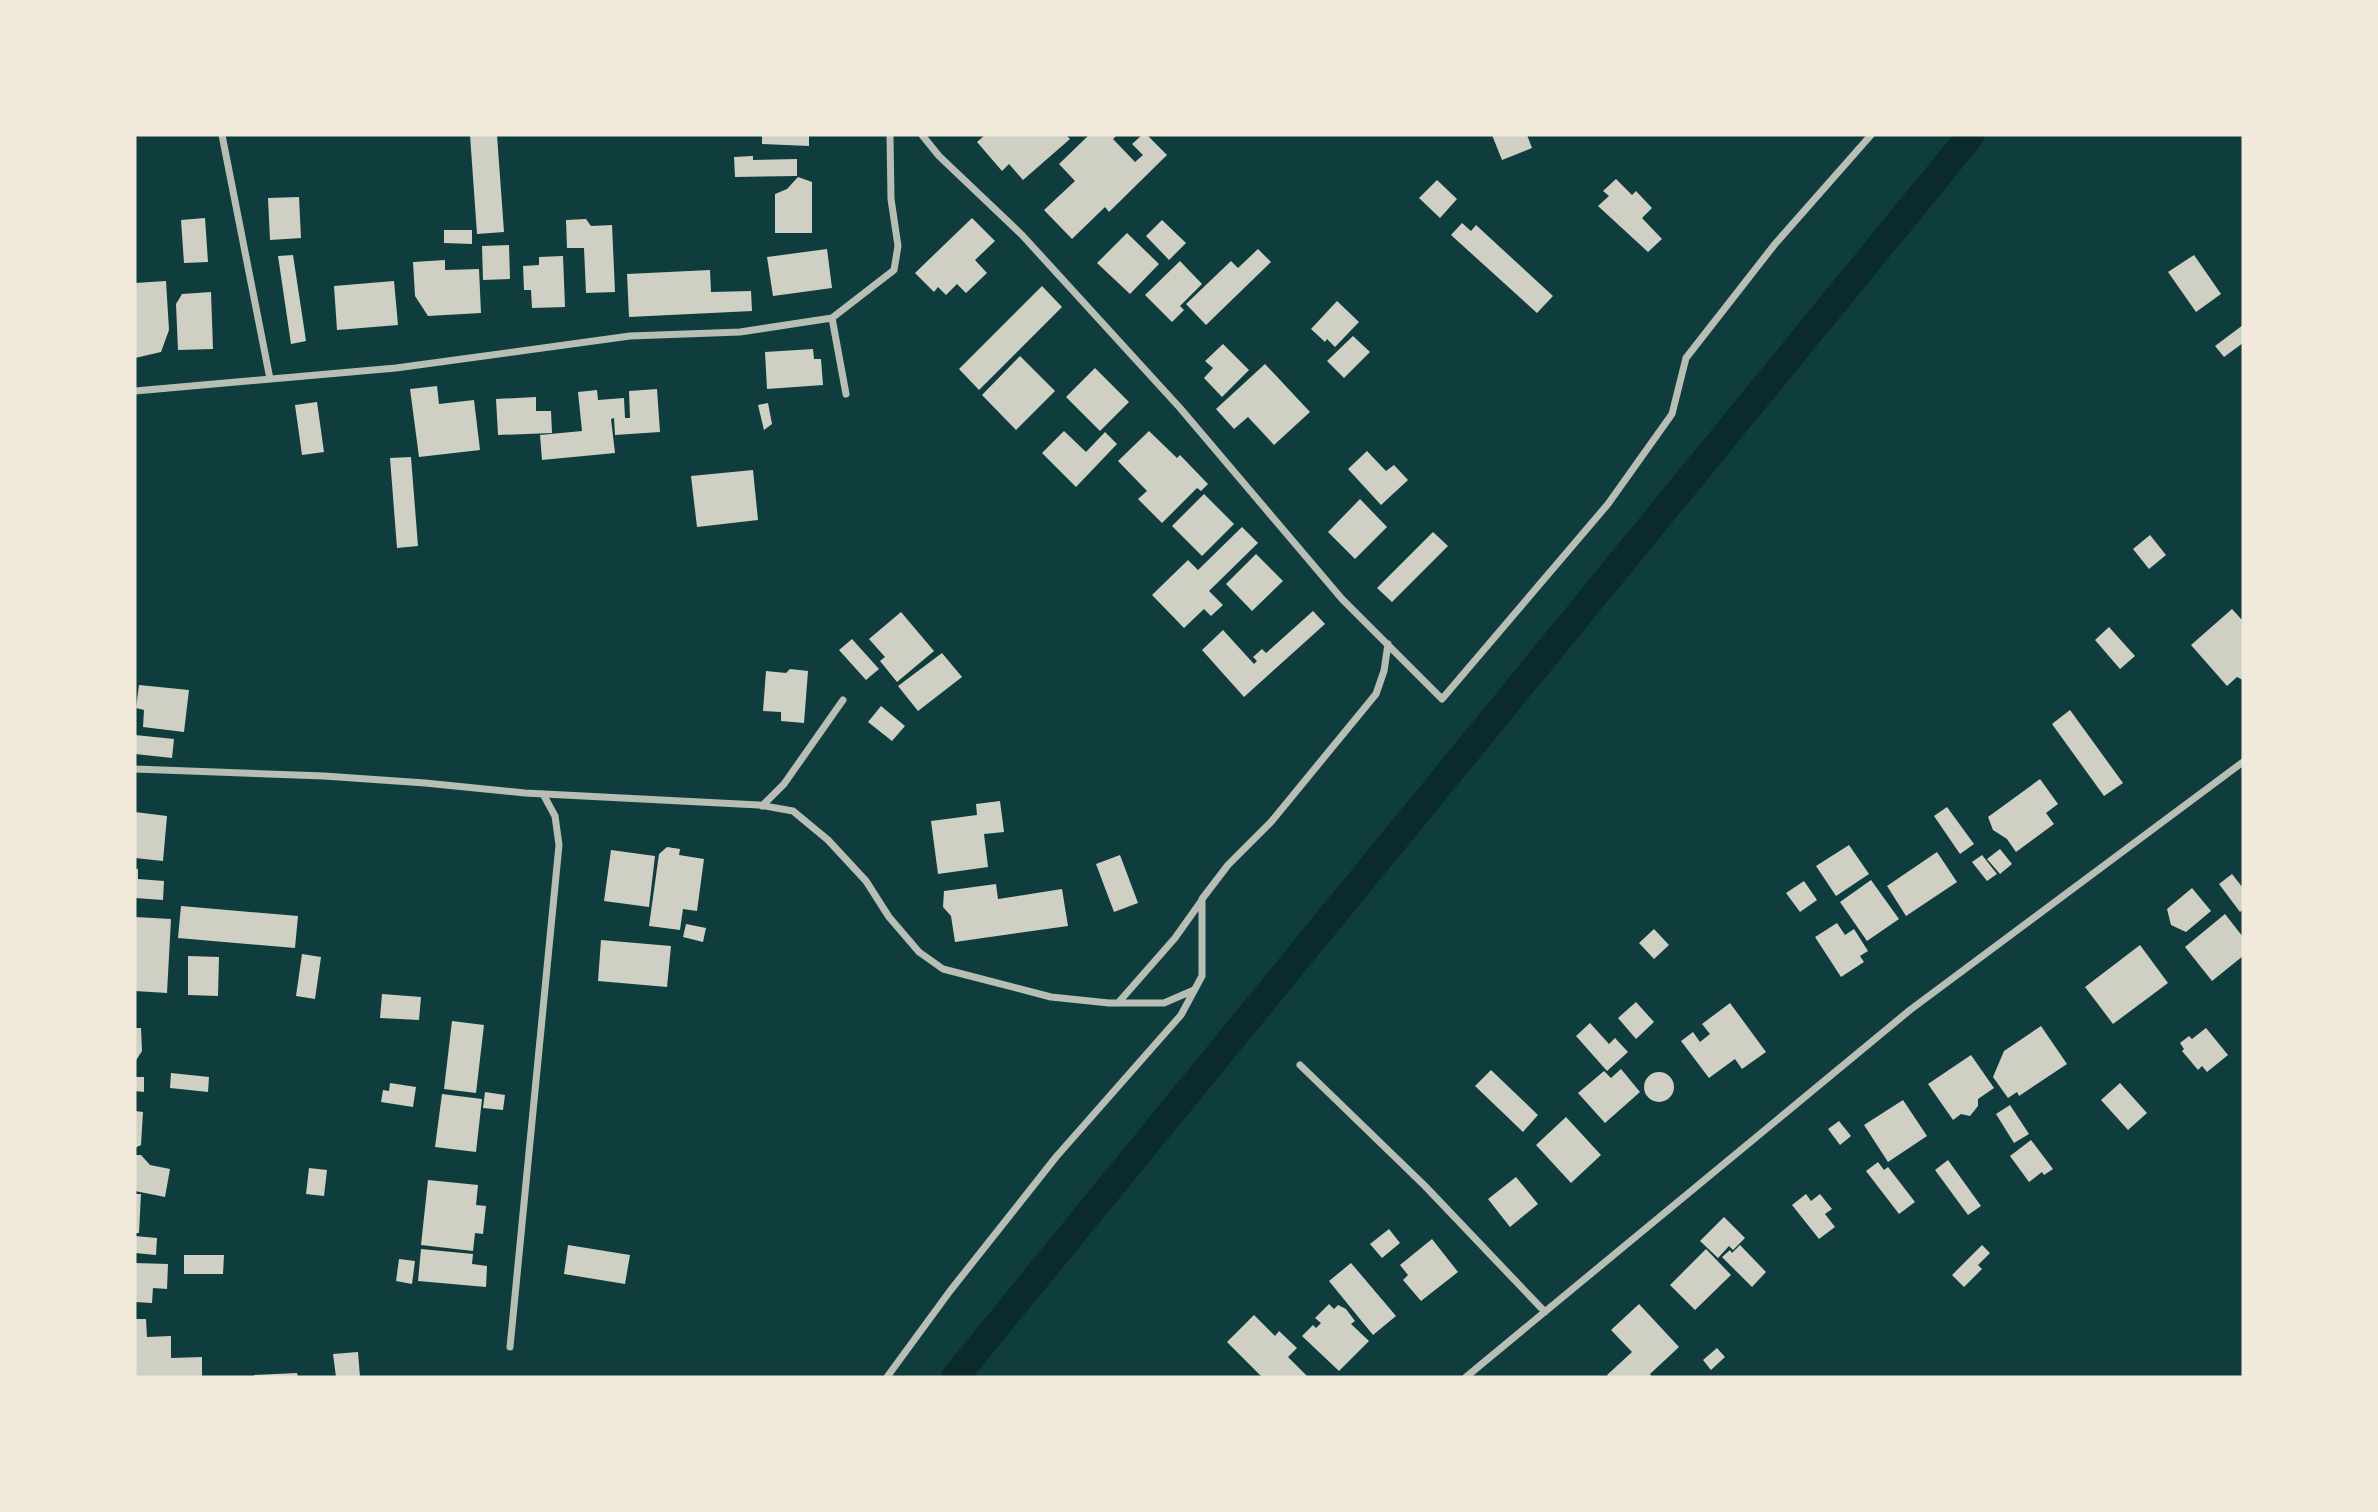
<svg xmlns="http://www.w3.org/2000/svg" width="2378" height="1512" font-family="Helvetica,sans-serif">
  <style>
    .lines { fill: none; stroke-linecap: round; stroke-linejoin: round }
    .canal { stroke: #0a2a2b; stroke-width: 28 }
    .building { fill: #cfcfc3 }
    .minor { stroke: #b8beb3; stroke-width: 7 }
  </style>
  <rect width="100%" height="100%" fill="#0f3d3e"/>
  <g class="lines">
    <!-- canal -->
    <path class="canal" d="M955 1377 1971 135"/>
  </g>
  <!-- building -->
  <path class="building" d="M470 135H497L504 232 477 234Z
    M762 135H809V146L762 144Z
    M985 135H1066L1070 139 1023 180 1009 164 1002 171 977 142Z
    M1089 135H1117L1113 139 1135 162 1143 155 1132 144 1142 135H1147L1167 155 1109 212 1105 207 1072 239 1044 210 1075 181 1059 164Z
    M1492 135H1527L1532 148 1502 160Z
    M753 156V160L797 159V176L735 177 734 157Z
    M798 177 812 182V233H775V194L787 189Z
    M1616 179 1632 195 1636 191 1652 208 1642 218 1662 239 1648 252 1598 206 1609 196 1603 191Z
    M1437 180 1457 199 1440 218 1419 198Z
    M299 197 301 238 270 240 268 198Z
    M205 218 208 262 184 263 181 220Z
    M972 218 995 241 975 260 987 273 966 293 957 284 946 295 938 287 934 292 915 273Z
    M586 219 591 226 612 225 615 292 586 293 584 248H567L566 220Z
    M1162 220 1186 243 1169 260 1146 236Z
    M1462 223 1471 231 1476 225 1553 296 1537 313 1451 235Z
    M444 230H472V244L444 243Z
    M1127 233 1159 264 1130 294 1097 263Z
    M509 245 510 279 483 280 482 246Z
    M827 249 832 288 773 296 767 257Z
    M1258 249 1271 262 1206 325 1186 304 1231 261 1238 268Z
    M293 255 306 341 291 344 278 256Z
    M2194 255 2221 294 2196 312 2168 272Z
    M563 256 565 307 532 308 531 290H524L523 266 539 265V257Z
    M445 260V270L479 269 481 313 428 316 415 296 413 262Z
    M1180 261 1202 284 1180 306 1184 310 1172 322 1145 295Z
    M710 270 711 292 751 291 752 311 629 317 627 274Z
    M166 281 169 330 161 352 135 358V283Z
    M394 281 398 325 337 330 334 286Z
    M1042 286 1062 307 979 390 959 369Z
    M211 292 213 349 178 350 176 304 182 294Z
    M1337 301 1359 322 1335 347 1327 339 1325 342 1311 329Z
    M2243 325V343L2224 357 2215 346Z
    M1353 336 1370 352 1344 378 1327 361Z
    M1223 344 1249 370 1222 397 1204 378 1213 368 1205 361Z
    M813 349 814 359H821L823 385 767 389 765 352Z
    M1020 356 1055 391 1016 430 982 395Z
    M1265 364 1310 412 1274 445 1248 417 1234 429 1216 409Z
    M1095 368 1129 402 1100 431 1066 397Z
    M437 386 439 404 474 400 480 450 419 457 410 389Z
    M657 389 660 432 615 435 614 418 611 419 615 453 542 460 540 435 582 431 578 392 597 390 598 400 624 398 625 418H630L629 391Z
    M536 397V411H551L552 433 498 435 496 399Z
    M317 402 324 452 302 455 295 405Z
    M768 403 772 424 764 430 758 405Z
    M1064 431 1086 452 1105 432 1117 444 1076 487 1042 453Z
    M1149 431 1177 458 1180 455 1208 484 1201 491 1197 488 1162 523 1138 499 1147 491 1118 461Z
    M1367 451 1386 471 1394 465 1408 480 1381 505 1348 469Z
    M411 457 418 546 397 548 390 458Z
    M753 470 758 520 697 527 691 476Z
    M1204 494 1234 524 1202 556 1172 526Z
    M1360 499 1387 527 1355 559 1328 532Z
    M1242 527 1258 543 1209 591 1223 605 1211 616 1204 609 1184 628 1152 595 1188 560 1198 570Z
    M1433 532 1448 546 1392 602 1377 588Z
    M2150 535 2166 555 2149 569 2133 549Z
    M1256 554 1283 581 1252 611 1226 584Z
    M2232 609 2243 621V680L2237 677 2227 686 2191 645Z
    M1313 611 1325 624 1244 697 1202 650 1223 630 1254 664 1257 661 1253 657 1262 649 1266 653Z
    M901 612 934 651 897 682 880 661 885 657 869 639Z
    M2109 627 2135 656 2120 669 2095 640Z
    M852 639 879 669 866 680 839 650Z
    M942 653 962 677 918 711 898 686Z
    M790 669 808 671 804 723 781 721V712L763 711 766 671 786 673Z
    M139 685 189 690 184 732 143 727 144 710 136 708Z
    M881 706 905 726 892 741 868 722Z
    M2070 710 2123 783 2104 796 2052 724Z
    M135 735 174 739 172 758 135 754Z
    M2040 779 2058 804 2046 813 2054 824 2016 852 2007 839 1993 830 1988 817Z
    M1000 801 1004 832 984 834 988 867 938 874 931 821 977 815 976 804Z
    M1947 807 1974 844 1960 854 1934 816Z
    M135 812 167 816 163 861 135 858Z
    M1849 845 1869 874 1836 896 1816 866Z
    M667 847 680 849 679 855 704 859 697 911 683 909 680 930 649 926 659 854Z
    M2000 849 2012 864 2000 874 1987 859Z
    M611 850 655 856 649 907 604 901Z
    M1937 852 1957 882 1906 916 1887 886Z
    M1120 855 1138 903 1114 912 1096 864Z
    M1982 855 1997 874 1987 881 1972 862Z
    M135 869H138V879L164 881 163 900 135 898Z
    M2232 874 2243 888V909L2240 912 2219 884Z
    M1871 880 1899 919 1867 941 1840 902Z
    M1804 881 1817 900 1800 912 1786 893Z
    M996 884 998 899 1062 889 1068 926 955 942 951 916 943 907 944 891Z
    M2192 888 2211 911 2186 932 2171 925 2167 909Z
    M181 906 298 916 295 948 178 938Z
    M2225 914 2243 937V956L2212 981 2185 947Z
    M135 917 171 919 167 993 135 991Z
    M1837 923 1845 935 1854 929 1868 951 1860 956 1864 962 1841 977 1815 937Z
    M686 924 706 928 703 942 683 937Z
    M1654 929 1669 945 1654 959 1639 943Z
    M601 940 671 946 667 987 598 981Z
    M2140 945 2168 983 2113 1024 2085 987Z
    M302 954 321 957 315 999 296 996Z
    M188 956 219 957 218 996 188 995Z
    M382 994 421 997 419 1020 380 1018Z
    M1636 1002 1654 1022 1636 1039 1618 1018Z
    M1730 1003 1766 1052 1742 1069 1735 1059 1709 1078 1681 1041 1693 1032 1700 1042 1710 1034 1702 1024Z
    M452 1021 484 1025 476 1093 444 1089Z
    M1590 1023 1609 1044 1615 1038 1628 1052 1607 1071 1576 1036Z
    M2041 1026 2067 1064 2019 1096 2017 1092 2008 1098 1993 1077 2004 1051Z
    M135 1028H141L142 1051 135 1062Z
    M2206 1028 2228 1055 2207 1072 2202 1066 2198 1070 2182 1051 2184 1049 2180 1043 2189 1036 2192 1039Z
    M1971 1055 1994 1088 1978 1099V1106L1970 1116 1961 1114 1953 1120 1928 1084Z
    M1621 1069 1640 1092 1605 1123 1578 1093 1604 1071 1611 1078Z
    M1491 1070 1538 1115 1523 1132 1475 1086Z
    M1644 1087a15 15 0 1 1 30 0a15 15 0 1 1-30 0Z
    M171 1073 209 1077 208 1092 170 1088Z
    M135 1077H144V1092L135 1091Z
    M390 1083 416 1087 413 1107 381 1102 383 1090 389 1091Z
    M2120 1083 2147 1113 2128 1130 2101 1100Z
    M485 1092 505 1095 503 1110 483 1108Z
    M442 1094 482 1099 476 1152 435 1147Z
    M1903 1100 1927 1136 1888 1162 1864 1125Z
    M2010 1105 2029 1134 2014 1143 1996 1114Z
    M135 1111 143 1112 141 1145 135 1148Z
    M1566 1117 1601 1155 1571 1183 1536 1145Z
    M1839 1121 1851 1136 1840 1145 1828 1129Z
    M2031 1140 2053 1169 2044 1175 2042 1172 2029 1182 2010 1156Z
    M135 1155H141L150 1165 170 1169 165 1197 135 1191Z
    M1948 1160 1981 1206 1968 1215 1935 1170Z
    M1878 1162 1884 1170 1888 1167 1915 1202 1899 1214 1866 1171Z
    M309 1168 327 1170 324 1196 306 1194Z
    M1516 1177 1538 1204 1510 1227 1488 1199Z
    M428 1180 478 1185 476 1205 486 1206 483 1234 475 1233 473 1251 421 1245Z
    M135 1194H141L139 1233H135Z
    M1806 1194 1811 1201 1820 1194 1832 1209 1825 1214 1835 1227 1819 1239 1792 1205Z
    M1724 1217 1745 1238 1733 1250 1729 1246 1718 1258 1700 1241Z
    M1389 1229 1400 1243 1382 1258 1370 1244Z
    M135 1236 157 1238 156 1255 135 1253Z
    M1432 1239 1458 1272 1421 1301 1403 1280 1408 1275 1400 1265Z
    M568 1245 630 1255 625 1284 564 1274Z
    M1740 1245 1766 1272 1752 1287 1722 1257 1730 1250 1732 1253Z
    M1982 1245 1990 1253 1978 1265 1982 1269 1964 1287 1952 1275Z
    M421 1249 473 1254 472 1264 487 1266 486 1287 418 1281Z
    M1706 1249 1731 1275 1695 1310 1670 1285Z
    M184 1255H224L223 1274H184Z
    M399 1259 415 1261 412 1284 396 1281Z
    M135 1263 168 1264 167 1289 153 1288 152 1303 135 1302Z
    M1351 1263 1396 1316 1373 1335 1329 1281Z
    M1329 1304 1334 1309 1338 1305 1346 1309 1355 1321 1351 1324 1369 1341 1339 1371 1302 1336 1313 1325 1316 1328 1321 1323 1315 1318Z
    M1639 1304 1679 1347 1650 1374 1652 1377H1609L1607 1375 1632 1352 1611 1330Z
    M1254 1315 1275 1336 1279 1331 1297 1348 1288 1357 1308 1377H1262L1227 1342Z
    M135 1319H146L147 1337 171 1336V1358L202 1357V1377H135Z
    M1717 1348 1725 1357 1711 1370 1703 1360Z
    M358 1352 360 1377H336L333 1354Z
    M297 1373 298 1377H254V1375Z"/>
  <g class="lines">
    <!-- minor -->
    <path class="minor" d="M222 135 270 379
      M922 135 939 156 1022 235 1180 408 1342 599 1442 699 1608 504 1672 414 1686 358 1775 244 1871 135
      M832 318 846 394
      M135 391 396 368 630 336 740 332 832 318 894 270 898 246 891 199 890 135
      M135 769 324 776 425 783 525 793 759 805 793 811 828 840 866 881 889 917 919 952 943 969 1051 997 1109 1003H1164L1194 990
      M762 806 784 784 843 700
      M1118 1003 1175 938 1202 900
      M1300 1065 1425 1186 1545 1312
      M510 1347 559 845 555 816 543 794
      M887 1377 950 1291 1056 1157 1181 1015 1202 976V899L1228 865 1271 822 1376 694 1384 671 1388 644
      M1466 1377 1910 1010 2243 762"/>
  </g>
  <!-- border -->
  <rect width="2378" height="1512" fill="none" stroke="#f1e9da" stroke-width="273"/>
</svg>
